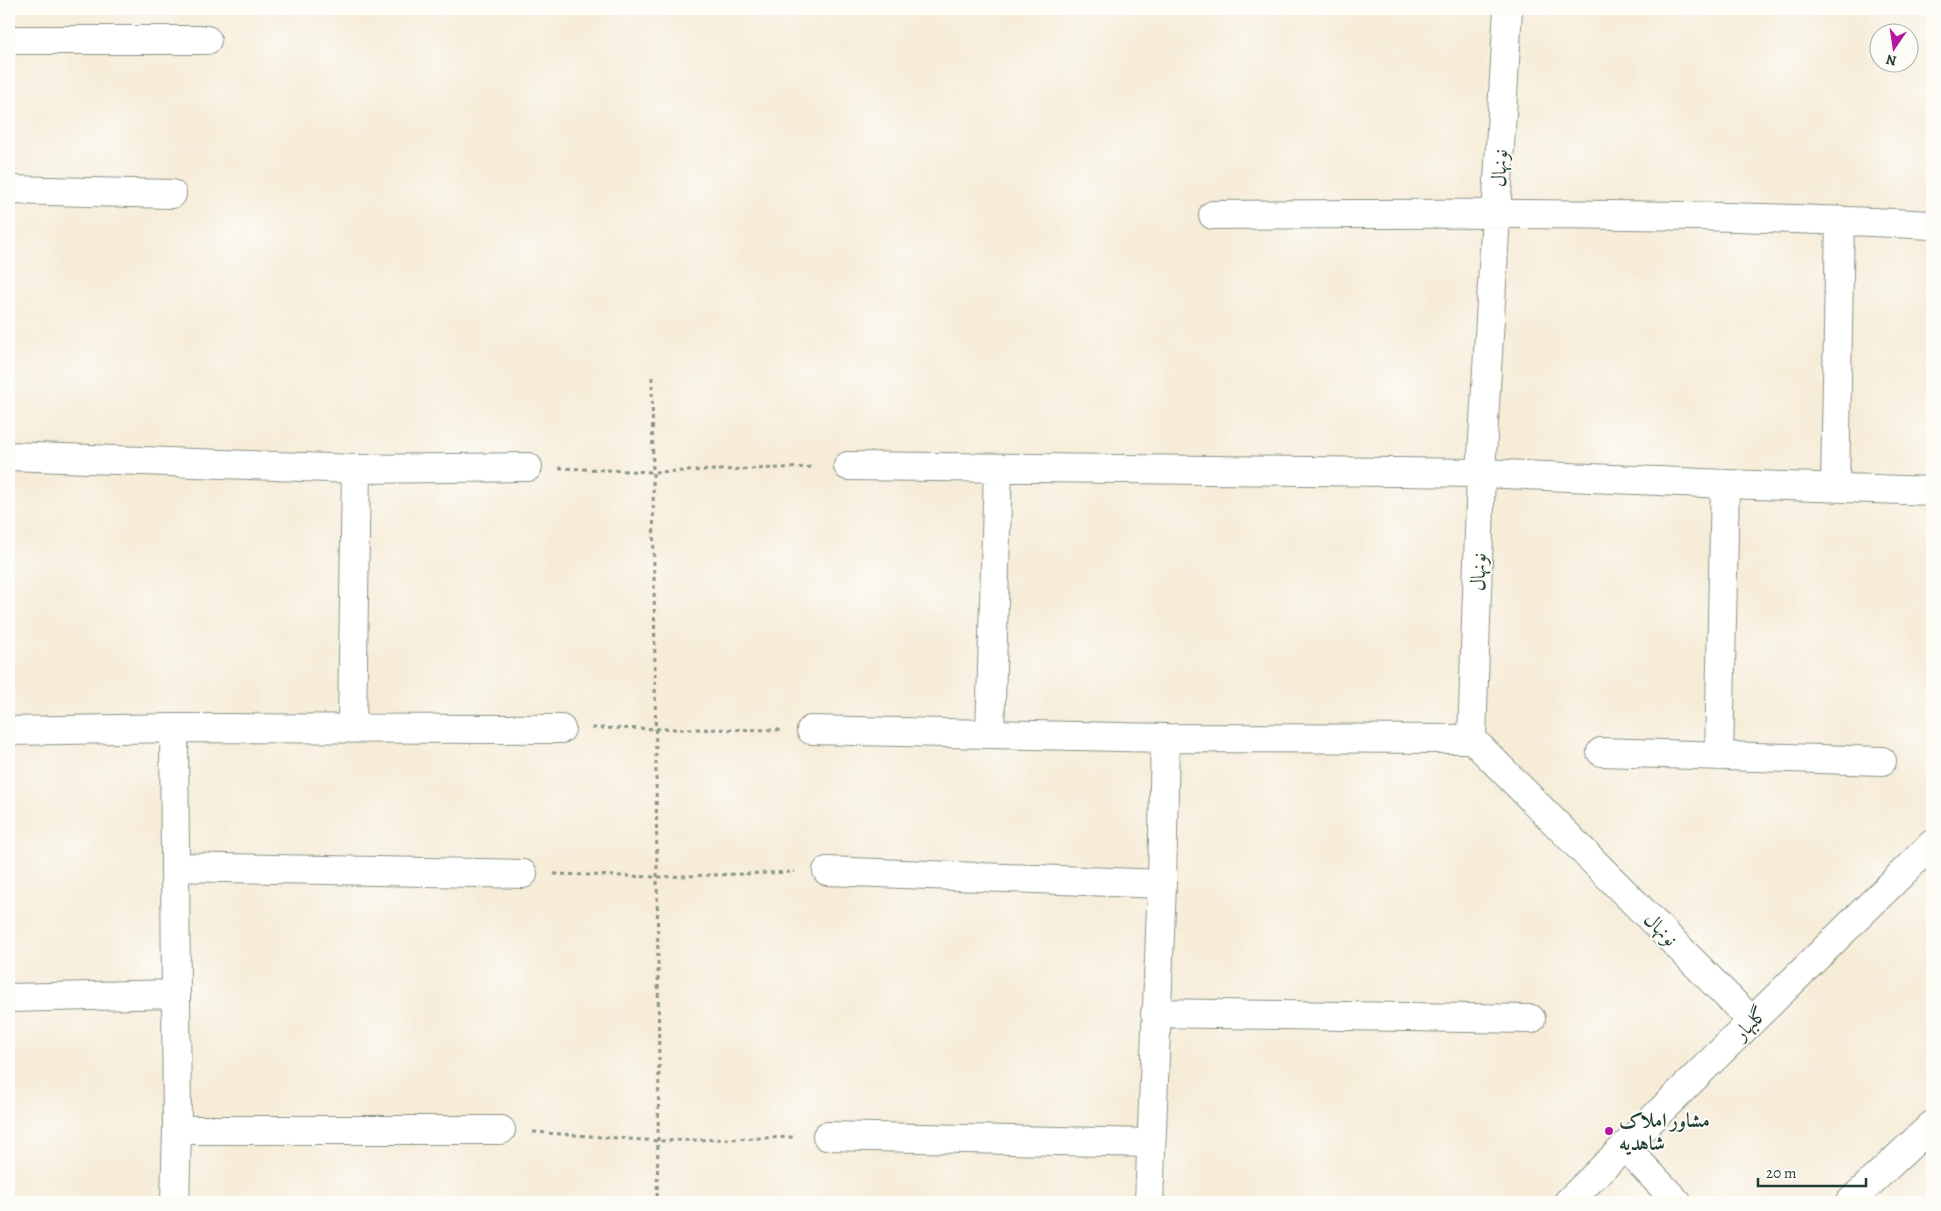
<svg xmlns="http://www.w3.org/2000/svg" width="1941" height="1211" font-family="Alegreya,Amiri,serif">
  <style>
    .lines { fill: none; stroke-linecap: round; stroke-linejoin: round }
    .minor-casing { stroke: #8a9486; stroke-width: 30 }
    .path { stroke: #8a9486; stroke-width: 3; stroke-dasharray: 4 4; stroke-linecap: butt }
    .minor { stroke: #fff; stroke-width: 28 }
    .poi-dot { fill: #b5179e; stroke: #fdfcf7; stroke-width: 2 }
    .labels { text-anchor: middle; stroke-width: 4; stroke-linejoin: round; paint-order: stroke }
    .street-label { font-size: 20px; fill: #1f3d34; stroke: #fdfcf7 }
    .poi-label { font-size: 20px; font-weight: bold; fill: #1f3d34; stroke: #fdfcf7; text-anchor: start }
  </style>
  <rect width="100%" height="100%" fill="#fdfcf7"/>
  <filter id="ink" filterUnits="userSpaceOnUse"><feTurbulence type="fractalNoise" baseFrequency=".02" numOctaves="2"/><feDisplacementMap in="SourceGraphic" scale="10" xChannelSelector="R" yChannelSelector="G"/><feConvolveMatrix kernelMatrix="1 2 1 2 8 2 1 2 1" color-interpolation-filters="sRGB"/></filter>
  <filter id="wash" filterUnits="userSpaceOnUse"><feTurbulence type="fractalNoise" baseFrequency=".0096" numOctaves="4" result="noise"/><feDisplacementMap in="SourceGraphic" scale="20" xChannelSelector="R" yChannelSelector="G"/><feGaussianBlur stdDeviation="1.12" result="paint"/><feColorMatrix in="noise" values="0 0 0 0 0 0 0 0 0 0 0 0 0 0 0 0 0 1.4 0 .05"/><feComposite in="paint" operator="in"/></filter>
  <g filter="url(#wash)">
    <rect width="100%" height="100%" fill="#f6ecd8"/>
  </g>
  <g filter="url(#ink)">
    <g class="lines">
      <!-- minor casing -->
      <g class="minor-casing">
        <path id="minor" d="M1508 9 1481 473 1472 739 1752 1021
          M9 40H207
          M9 190 172 194
          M1213 215C1453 213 1693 212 1932 225
          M9 456 356 469 352 728
          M848 466 1481 473 1725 484 1932 491
          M356 469 528 467
          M1835 487 1840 220
          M174 728 177 1130 175 1202
          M811 730 1165 738
          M9 731 174 728 561 729
          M990 734 998 468
          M1601 752 1882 761
          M1719 756 1725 484
          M175 867 523 874
          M827 871 1162 884
          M9 998 176 994
          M1155 1013 1531 1019
          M177 1130H501
          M827 1136 1151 1143
          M1625 1147 1677 1202
          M1149 1202 1162 884 1165 738 1472 739
          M1568 1202 1932 844
          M1850 1202 1932 1125"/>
      </g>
      <!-- path -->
      <path class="path" d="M652 377 659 1068 657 1202
        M559 468 653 472 815 467
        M592 728 780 730
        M554 874 657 877 795 872
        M533 1132 658 1141 796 1137"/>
      <!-- minor -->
      <use href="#minor" class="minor"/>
    </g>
  </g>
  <!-- markers -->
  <circle class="poi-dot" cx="1609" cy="1131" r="5"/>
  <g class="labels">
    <!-- street labels -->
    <g class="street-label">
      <text transform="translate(1499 168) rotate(-87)" y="7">نونهال</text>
      <text transform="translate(1478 572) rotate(-88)" y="7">نونهال</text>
      <text transform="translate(1661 929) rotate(45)" y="7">نونهال</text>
      <text transform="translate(1750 1023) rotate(-45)" y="7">گلبهار</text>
    </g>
    <!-- poi labels -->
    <g class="poi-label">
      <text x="1619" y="1127">مشاور املاک<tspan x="1619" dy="23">شاهدیه</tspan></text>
    </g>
  </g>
  <!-- margin -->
  <rect width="1941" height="1211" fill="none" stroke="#fdfcf7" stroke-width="30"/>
  <!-- north arrow -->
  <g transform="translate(1894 48) rotate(193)"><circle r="24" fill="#fdfcf7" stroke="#a4b0a9"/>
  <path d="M0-4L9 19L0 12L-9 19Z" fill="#b5179e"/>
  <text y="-8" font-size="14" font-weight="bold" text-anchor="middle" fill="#1f3d34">N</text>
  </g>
  <!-- scale -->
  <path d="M1758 1178v8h108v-8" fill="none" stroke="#1f3d34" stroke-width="2.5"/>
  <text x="1766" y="1178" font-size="15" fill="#1f3d34" stroke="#fdfcf7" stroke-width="4" paint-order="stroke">20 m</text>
</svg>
